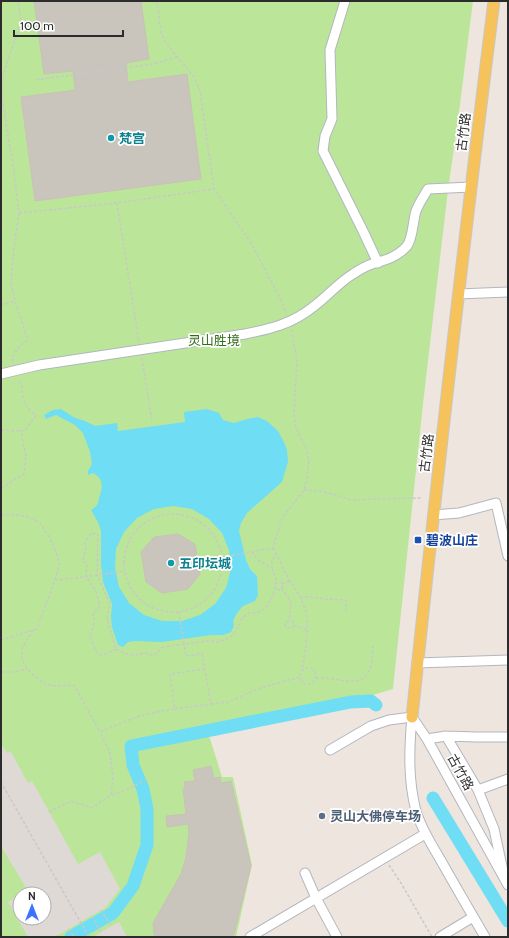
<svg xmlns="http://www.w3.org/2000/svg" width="509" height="938" font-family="Cabin,'Noto Sans SC',sans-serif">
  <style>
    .green { fill: #bbe699; fill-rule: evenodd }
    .plaza { fill: #ded9d5 }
    .water { fill: #6fddf3; fill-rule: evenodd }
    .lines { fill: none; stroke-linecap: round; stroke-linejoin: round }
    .river { stroke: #6fddf3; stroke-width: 13 }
    .building { fill: #c9c4bc; stroke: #cac1b7 }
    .minor-casing { stroke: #b2b6c0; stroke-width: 11 }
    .major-casing { stroke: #c8c8c8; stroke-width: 13 }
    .path { stroke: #c8c8c8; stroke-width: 1.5; stroke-dasharray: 3 2; stroke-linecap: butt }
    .minor { stroke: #fff; stroke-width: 9 }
    .major { stroke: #f5c25c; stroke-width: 11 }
    .culture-dot { fill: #0f9aa8; stroke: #fff; stroke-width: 1.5 }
    .transit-dot { fill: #1a4fb4; stroke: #fff; stroke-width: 1.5 }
    .service-dot { fill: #5c6f8a; stroke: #fff; stroke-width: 1.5 }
    .labels { text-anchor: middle; stroke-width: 3.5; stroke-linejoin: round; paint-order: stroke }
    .street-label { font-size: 13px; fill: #2c2c2c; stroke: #fff }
    .culture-label { font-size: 13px; font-weight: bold; fill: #0d838f; stroke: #fff; text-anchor: start }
    .park-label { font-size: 13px; fill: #326d18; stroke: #fff }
    .transit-label { font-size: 13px; font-weight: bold; fill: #164399; stroke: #fff; text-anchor: start }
    .service-label { font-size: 13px; font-weight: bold; fill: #4e5e75; stroke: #fff; text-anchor: start }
  </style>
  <rect width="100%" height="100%" fill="#eee6de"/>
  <!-- green -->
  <path class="green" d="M1 1H473L458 120 448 190 423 404 393 689 363 698 207 729 222 777H233L252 865 236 937H1ZM20 894H44V918H20Z"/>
  <!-- plaza -->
  <path class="plaza" d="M1 744 7 753 11 752 28 783 32 781 78 864 100 852 120 889 105 908 58 935 50 937H28L8 902 20 895V918H44V894H23L28 891 1 846Z
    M119 922 127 937H93L101 932Z"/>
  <!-- water -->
  <path class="water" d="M61 409 75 418 85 421 95 426 117 423 118 431 185 422 184 412 207 409 219 413 223 420 234 423 247 419 258 417 267 421 278 431 284 442 287 450 288 462 282 482 247 513 241 523 239 531 246 560 250 569 257 576 258 595 255 601 243 606 237 613 233 621 234 626 231 632 224 635H211L162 642 135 641 128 642 123 647 118 645 112 627 111 617 112 604 103 582 101 563V531L98 522 91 510C100 504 97 504 100 495 103 484 103 479 93 473L88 475V471L92 464 90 452 83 433 75 425 56 415 46 419 44 415 53 410ZM173 506 192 509 209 519 222 533 229 550 231 569 226 588 215 604 200 615 182 621H162L144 615 129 603 119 587 115 568 116 549 124 532 137 518 154 509Z"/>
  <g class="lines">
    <!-- river -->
    <path class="river" d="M433 798 508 921
      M71 937 113 913 133 886 147 845V809L143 789 133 765 131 746 351 702 371 701 376 705"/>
  </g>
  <!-- building -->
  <path class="building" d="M34 1H141L149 59 126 63 128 82 187 74 201 179 35 201 21 97 75 90 73 71 44 74Z
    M178 534 195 544 200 574 188 589 162 593 146 582 141 552 154 537Z
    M211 766 214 778 220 777 221 783 231 781 251 866 234 934 230 937H156L154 934 153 923 181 874 186 857 189 833 188 824 167 827 166 816 186 814 183 789H185L184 782 195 781 193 770Z"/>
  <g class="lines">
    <!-- minor casing -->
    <g class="minor-casing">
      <path id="minor" d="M345 1 330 50 332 119 325 136 323 151 363 231 378 263
        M458 294 508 292
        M1 374 39 365 245 334C270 329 292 324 313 307 327 297 338 283 353 274 359 270 366 266 372 264 386 260 397 257 407 246 413 238 413 220 416 211 419 203 424 196 428 189L471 187
        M433 515 459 513 496 503 508 556
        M417 663 508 660
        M412 717C409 749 408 780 416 811 422 831 434 848 444 866 457 889 471 913 485 937
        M412 717 427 739 508 885
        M446 736 476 737H508
        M427 739 446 736 478 790 494 829 503 871
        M330 750 371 726 389 720 412 717
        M478 790 508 779
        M305 873 316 898 337 937
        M250 937 425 834
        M440 937 473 917"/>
    </g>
    <!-- major casing -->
    <g class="major-casing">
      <path id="major" d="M412 717C437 478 464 239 494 1"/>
    </g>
    <!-- path -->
    <path class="path" d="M157 1 161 33 166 43 194 77 200 91 214 189 251 243 281 300 286 313
      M36 80 152 64 177 57
      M117 203 139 342
      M19 213 117 203 214 189
      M1 305 15 301
      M142 358 152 421
      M12 362C14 350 19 347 28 340L15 301 11 283 14 247 19 213 13 164 2 100V81L6 66 17 34 21 20 18 1
      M1 430 21 431
      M1 488 24 474 26 457 21 431 26 429 36 415C33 413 30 410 28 408 23 402 22 391 22 384L18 379
      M304 490 320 491 339 496 351 500 377 499 422 498
      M124 563a49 49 0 1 1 98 0a49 49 0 1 1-98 0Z
      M1 515H18L29 517 40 523 50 538 57 555 59 564 55 580
      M273 548C279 557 282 567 287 576 293 586 300 595 304 606 311 624 305 652 302 671
      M252 552 258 560 272 568V560L277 554
      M222 557 273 548 282 518 304 490 307 480 309 462 306 448 296 428 294 415 297 360 291 329
      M272 568 277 582 274 585 275 588 279 590 282 588V584L281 582H277
      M282 584 290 581
      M282 588 291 602 289 620 286 623 285 626 287 628H291L294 625 293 621 289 620
      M300 597H312L325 599 346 600V612
      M179 612 186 656 202 654 211 704 175 709 170 674 205 669
      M294 625 307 630
      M34 630C22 645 15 657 31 673 36 677 41 682 46 684 54 687 65 686 74 685L100 732 139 716 162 711 175 709
      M1 640 37 629 55 580 83 577 125 571
      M116 649 104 655 98 654 95 649 90 638 94 623 93 613 99 608C99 595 94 587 86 577L87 563 83 561 86 547 85 542 89 537 91 533 98 535 97 575 110 604 107 618 116 649 127 654 136 655 146 653 150 655H155L162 648 169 646 208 641 217 642 227 639 233 635 240 624 242 618 249 613 259 612 266 608 272 598 275 588
      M300 676a8 8 0 1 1 16 0a8 8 0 1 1-16 0Z
      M1 672H13L27 669
      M316 678C322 678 327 678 332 679 345 681 362 685 369 671 373 664 372 654 373 646
      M211 704 228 702 260 688 300 677
      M1 782 89 937
      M112 795 126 790 145 780
      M49 812 71 801 92 808 111 795 113 777 110 753 100 732
      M389 865 401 883 432 937
      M101 910 111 926
      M92 916 101 932
      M69 929 74 937
      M58 935 59 937"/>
    <!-- minor -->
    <use href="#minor" class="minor"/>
    <!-- major -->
    <use href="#major" class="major"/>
  </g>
  <!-- markers -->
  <g class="culture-dot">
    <circle cx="111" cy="138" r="4"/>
    <circle cx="171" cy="563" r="4"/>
  </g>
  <rect class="transit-dot" x="414" y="536" width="8" height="8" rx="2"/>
  <circle class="service-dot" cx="322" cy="816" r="4"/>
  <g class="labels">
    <!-- street labels -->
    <g class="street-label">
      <text transform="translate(463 132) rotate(-83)" y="5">古竹路</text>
      <text transform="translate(426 453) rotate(-83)" y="5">古竹路</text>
      <text transform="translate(461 772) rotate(61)" y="5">古竹路</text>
    </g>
    <!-- culture labels -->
    <g class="culture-label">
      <text x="119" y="143">梵宫</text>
      <text x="179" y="568">五印坛城</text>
    </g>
    <!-- park labels -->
    <g class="park-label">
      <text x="214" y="345">灵山胜境</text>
    </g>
    <!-- transit labels -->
    <g class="transit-label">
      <text x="426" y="545">碧波山庄</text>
    </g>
    <!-- service labels -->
    <g class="service-label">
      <text x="330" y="821">灵山大佛停车场</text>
    </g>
  </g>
  <!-- border -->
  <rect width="509" height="938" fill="none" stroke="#2c2c2c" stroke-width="4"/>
  <!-- north arrow -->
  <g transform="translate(32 906)"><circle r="19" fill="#ffffff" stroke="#ababab"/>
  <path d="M0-3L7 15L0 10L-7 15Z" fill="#3a73ff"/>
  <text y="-6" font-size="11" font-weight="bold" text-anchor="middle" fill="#2c2c2c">N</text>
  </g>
  <!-- scale -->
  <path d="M14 30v6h109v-6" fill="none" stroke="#2c2c2c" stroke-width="2"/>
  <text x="20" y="30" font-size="12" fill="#2c2c2c" stroke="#ffffff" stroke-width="3" paint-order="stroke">100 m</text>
</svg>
